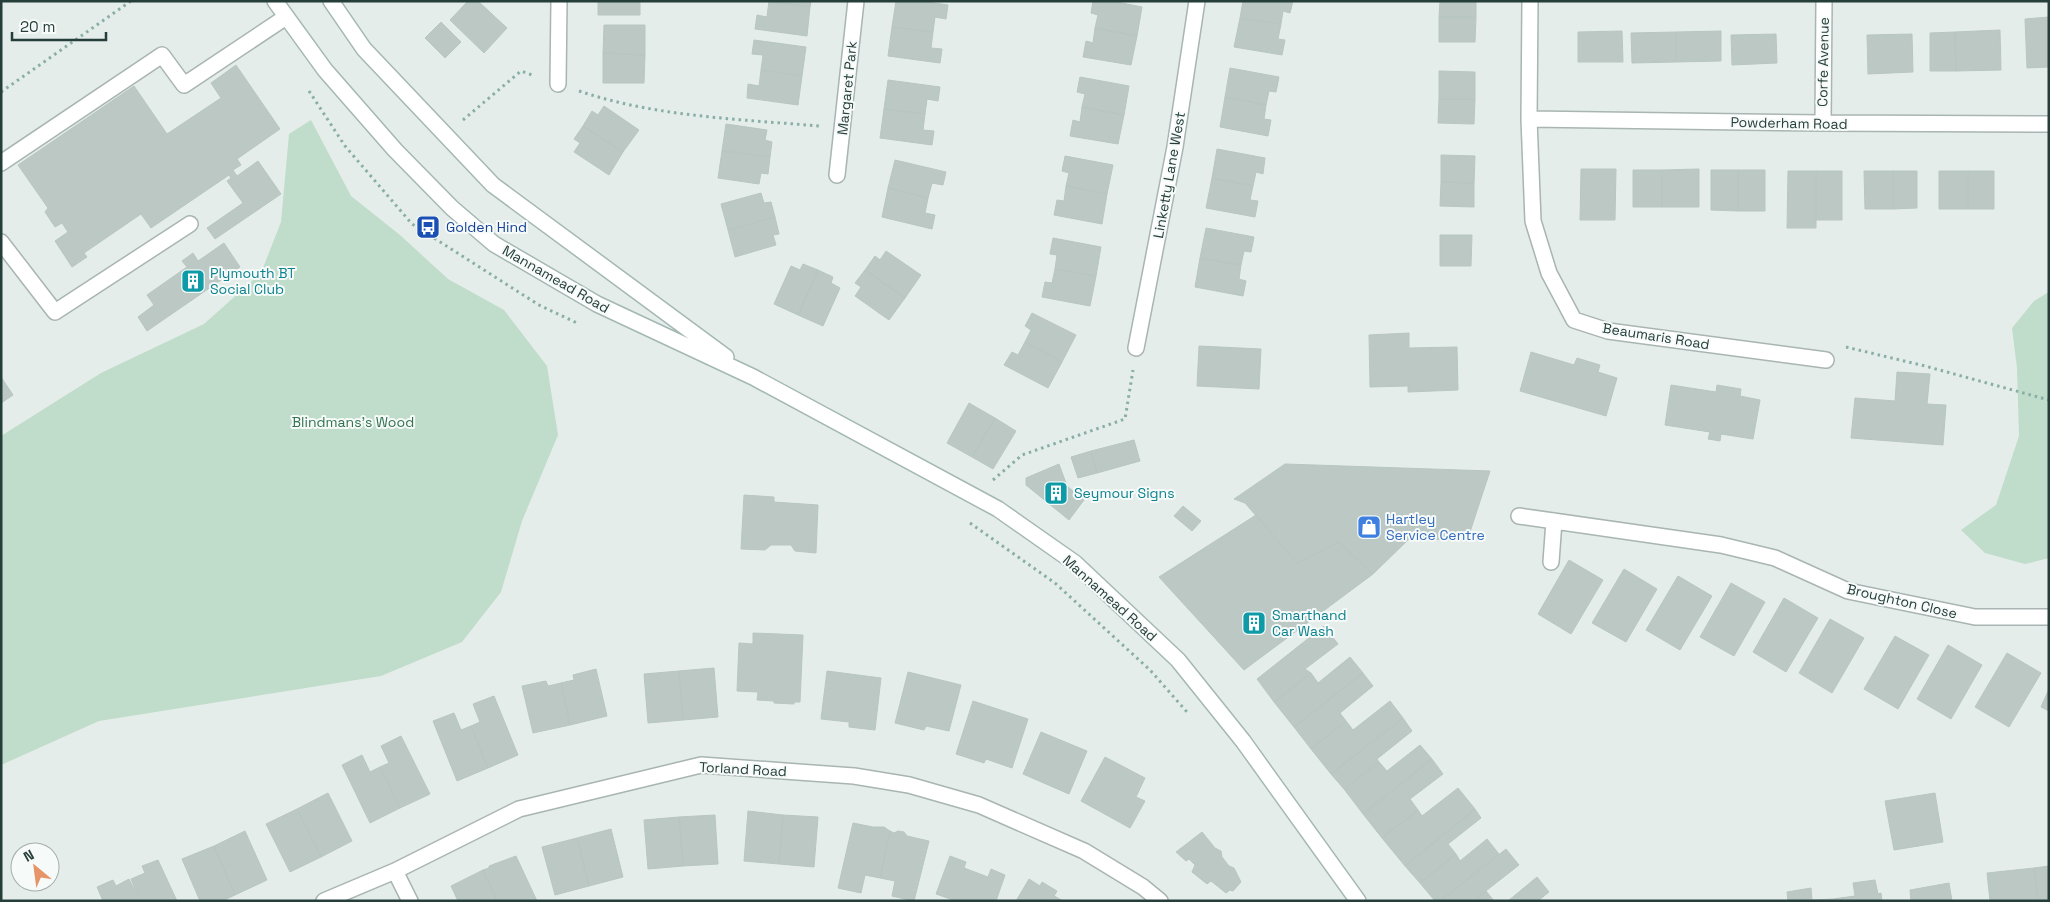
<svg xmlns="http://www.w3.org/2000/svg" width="2050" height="902" font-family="'Space Grotesk',sans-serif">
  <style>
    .green { fill: #c0dcca }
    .building { fill: #bbc8c4; stroke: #b8c6c2 }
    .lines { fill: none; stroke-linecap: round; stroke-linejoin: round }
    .lane-casing { stroke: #a8b5b2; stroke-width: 18 }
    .street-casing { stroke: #a8b5b2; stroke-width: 18 }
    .secondary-casing { stroke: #a4b8b3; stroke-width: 18 }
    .path { stroke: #88aea6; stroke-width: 3; stroke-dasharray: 2.5 4; stroke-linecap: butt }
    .lane { stroke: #fff; stroke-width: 15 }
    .street { stroke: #fff; stroke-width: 15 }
    .secondary { stroke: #fff; stroke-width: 15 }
    .labels { text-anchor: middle; stroke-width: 4; stroke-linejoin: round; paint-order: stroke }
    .street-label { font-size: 14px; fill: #263e3a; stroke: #f6faf8 }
    .transit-label { font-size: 14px; fill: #164399; stroke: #f6faf8; text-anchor: start }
    .culture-label { font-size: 14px; fill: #0d838f; stroke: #f6faf8; text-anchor: start }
    .park-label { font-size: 14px; fill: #337251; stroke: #f6faf8 }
    .shop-label { font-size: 14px; fill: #366cbe; stroke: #f6faf8; text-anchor: start }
  </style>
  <rect width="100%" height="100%" fill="#e5edea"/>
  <!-- green -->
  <path class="green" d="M311 120 351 196 400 235 448 279 504 310 547 366 558 435 522 521 501 592 462 642 381 676 99 721 1 765V436L101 373 204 324 261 273 281 222 289 134Z
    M2049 292V558L2025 564 1985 553 1961 530 1996 505 2019 436 2017 368 2012 328 2034 301Z"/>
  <!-- building -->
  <path class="building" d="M468 1H478L507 28 484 53 450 20Z
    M598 1H640V15H598Z
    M769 1 810 7 807 36 755 29 757 15 767 17Z
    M770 1H811L810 7Z
    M896 1H921L948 5 946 19 935 17 933 32 892 27Z
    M1093 1H1112L1142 7 1137 36 1095 28 1098 15 1091 13Z
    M1243 1H1293L1290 13 1283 11 1281 24 1240 18Z
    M1440 1H1476V17H1439Z
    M1439 17H1476L1475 42H1439Z
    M2049 17V67L2027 68 2025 19Z
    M1240 18 1281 24 1278 39 1285 40 1282 55 1234 47Z
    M441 22 461 42 445 58 425 38Z
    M604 25H645V55L603 53Z
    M892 27 933 32 931 48 942 49 940 63 888 56Z
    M1095 28 1137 36 1131 65 1083 57 1086 41 1093 43Z
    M2000 30 2001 70 1956 71 1955 32Z
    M1622 31 1623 62H1578V32Z
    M1721 31V61L1676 62V32Z
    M1676 32V62L1632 63 1631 33Z
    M1955 32 1956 71H1930V33Z
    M1776 34 1777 63 1732 65 1731 35Z
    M1912 34 1913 72 1868 74 1867 35Z
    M754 40 806 47 802 76 761 70 763 55 752 54Z
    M603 53 645 55 644 83H603Z
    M236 65 280 129 237 159 241 165 233 170 237 176 258 161 281 194 215 239 207 228 243 203 227 181 231 178 229 175 151 228 141 214 84 253 87 257 72 267 55 241 68 232 62 223 55 227 45 212 48 208 18 165 134 86 167 134 221 98 211 83Z
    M1230 68 1279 77 1276 92 1269 91 1266 105 1225 97Z
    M761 70 802 76 798 105 747 98 748 84 759 86Z
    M1439 71 1475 72V99H1439Z
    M1080 77 1129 86 1124 115 1082 107 1085 94 1077 92Z
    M888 80 940 87 938 101 927 99 925 114 884 109Z
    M1225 97 1266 105 1264 119 1271 120 1268 136 1220 127Z
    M1439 99H1475L1474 124 1438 123Z
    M604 106 639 130 623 152 583 126 592 111 598 115Z
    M1082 107 1124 115 1118 144 1070 136 1073 120 1080 122Z
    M884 109 925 114 923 130 934 131 932 145 880 138Z
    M726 124 767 130 765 140 772 142 770 157 722 151Z
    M583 126 623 152 609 175 574 152 580 143 574 139Z
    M1217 149 1265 158 1263 174 1256 172 1253 186 1212 178Z
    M722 151 770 157 768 174 761 173 759 184 718 178Z
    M1441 155 1475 156 1474 183 1441 182Z
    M1065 156 1113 165 1107 194 1066 186 1069 173 1062 171Z
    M895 160 946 172 943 185 932 183 928 198 888 188Z
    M1581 169H1616L1615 220H1580Z
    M1699 169V207H1662V170Z
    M1633 170H1662V207H1633Z
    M1711 170H1738V211L1711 210Z
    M1738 170H1765V211H1738Z
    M1788 171H1816V228H1787Z
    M1816 171H1842V220H1816Z
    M1864 171H1893V209H1865Z
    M1893 171H1917V208L1893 209Z
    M1939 171H1968V209H1939Z
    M1968 171H1994V209H1968Z
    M1212 178 1253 186 1250 200 1258 201 1255 217 1206 208Z
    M1441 182 1474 183V207L1440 206Z
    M1066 186 1107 194 1102 224 1054 215 1057 200 1064 201Z
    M888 188 928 198 925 213 935 215 932 229 882 217Z
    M761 193 764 203 771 202 775 217 728 230 721 204Z
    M775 217 779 234 773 235 776 245 735 257 728 230Z
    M1206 228 1254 237 1251 252 1244 251 1241 265 1200 258Z
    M1440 235H1472L1471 266H1440Z
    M1053 238 1101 247 1096 276 1055 269 1057 255 1050 254Z
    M224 243 240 267 147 331 138 317 154 305 147 295 187 267 182 261 193 253 198 261Z
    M886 251 921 275 905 298 865 270 875 256 880 260Z
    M1200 258 1241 265 1239 279 1246 281 1243 296 1195 287Z
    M803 264 818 270 798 315 774 304 791 266 800 270Z
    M1055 269 1096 276 1090 306 1042 297 1045 282 1052 283Z
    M818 270 833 277 831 283 840 288 823 326 798 315Z
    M865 270 905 298 889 320 855 296 861 287 855 283Z
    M1032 313 1076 335 1062 362 1025 342 1031 330 1025 326Z
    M1409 333V348L1457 347 1458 390 1408 392V386L1370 387 1369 335Z
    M1025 342 1062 362 1048 388 1004 365 1012 352 1018 355Z
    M1199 346 1261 349 1259 389 1197 386Z
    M1531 352 1574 365 1577 358 1600 365 1598 372 1617 378 1606 416 1520 391Z
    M1897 372 1930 374 1927 404 1946 405 1943 445 1851 438 1855 398 1895 401Z
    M1 377 13 395 1 403Z
    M1671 385 1716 392 1717 385 1741 389 1740 396 1760 400 1753 439 1721 434 1720 441 1708 439 1710 432 1665 425Z
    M969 403 995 418 972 457 947 443Z
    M995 418 1016 431 993 469 972 457Z
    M1134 440 1140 461 1097 473 1091 451Z
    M1091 451 1097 473 1078 478 1071 457Z
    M1059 464 1067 486 1084 500 1069 520 1026 485V478Z
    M1285 464 1490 471 1467 541 1410 538 1373 574 1339 542 1297 563 1245 503 1234 499Z
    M744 495 774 497V502L818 505 816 553 795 551 791 545H771L765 550 741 549Z
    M1183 506 1201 521 1192 531 1174 516Z
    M1256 515 1297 563 1339 542 1373 574 1244 670 1159 577Z
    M1569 560 1603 580 1571 634 1538 614Z
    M1624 569 1657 589 1626 642 1592 623Z
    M1678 576 1712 596 1680 650 1646 630Z
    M1731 583 1765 602 1734 656 1700 637Z
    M1784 598 1818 618 1786 672 1753 652Z
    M1830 619 1864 638 1832 693 1799 673Z
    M1324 626 1338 644 1305 669 1311 673 1274 702 1257 679Z
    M753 633 803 635 800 702H794V704L774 703V701L757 700 758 692 737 691 739 643 753 644Z
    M1895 636 1929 655 1898 709 1864 689Z
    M1948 645 1982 665 1951 719 1917 699Z
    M2007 653 2041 673 2009 727 1975 707Z
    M1350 657 1363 673 1294 727 1274 702 1311 673 1318 683Z
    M714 668 718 717 683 720 679 671Z
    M596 669 607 716 570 725 561 683 574 680 573 675Z
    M679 671 683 720 648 723 644 674Z
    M827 671 881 678 875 730 849 727V722L821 719Z
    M908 672 961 685 949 731 926 726 924 730 895 723Z
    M1363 673 1373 686 1340 713 1346 721 1311 749 1294 727Z
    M546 681 548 686 561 683 570 725 533 733 522 686Z
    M2049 689V711L2041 707Z
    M494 696 518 755 488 768 471 726 480 722 473 704Z
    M973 701 1028 719 1012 768 986 759 984 763 956 754Z
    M1390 701 1403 718 1331 774 1311 749 1346 721 1353 730Z
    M454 713 461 730 471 726 488 768 457 781 433 721Z
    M1403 718 1412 731 1377 759 1379 762 1344 789 1331 774Z
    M1041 732 1087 751 1069 794 1023 774Z
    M401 736 430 794 400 808 380 767 389 763 381 746Z
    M1420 745 1432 759 1363 814 1344 789 1379 762 1387 771Z
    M362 755 370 772 380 767 400 808 370 823 342 765Z
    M1105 757 1145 778 1136 797 1145 801 1130 828 1081 801Z
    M1432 759 1443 774 1410 799 1418 810 1382 838 1363 814Z
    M1458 788 1475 809 1405 866 1382 838 1418 810 1422 816Z
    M328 793 352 841 321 857 297 809Z
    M1935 793 1943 842 1894 850 1885 801Z
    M297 809 321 857 290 872 266 824Z
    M1475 809 1481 818 1448 844 1456 854 1420 883 1405 866Z
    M748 811 783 815 779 864 744 861Z
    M715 815 718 864 683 866 679 817Z
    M783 815 818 817 814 867 779 864Z
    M679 817 683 866 648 869 644 820Z
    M853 823 873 827H884L890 831 880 878 865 875 861 893 838 888Z
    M611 829 623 877 589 886 577 838Z
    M245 831 267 880 235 895 214 846Z
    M890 831 894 833 898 831 904 832 907 836 929 841 914 901 892 896 895 881 880 878Z
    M1202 832 1215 848 1221 851 1222 857 1229 866 1234 868 1241 882 1233 891 1230 890 1226 893 1211 881 1207 884 1192 872 1195 865 1189 859 1186 861 1176 852Z
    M577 838 589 886 555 895 542 847Z
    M1487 839 1499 854 1440 901H1435L1420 883 1456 854 1460 861Z
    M214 846 235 895 222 901H200L182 859Z
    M1506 849 1519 865 1473 901H1440Z
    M516 856 537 901H497L483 870 489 868V866Z
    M950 856 966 862 964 868 988 877 991 869 1005 875 996 901H956L936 894Z
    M158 860 177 901H140L131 879 145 873 142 866Z
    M2049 866V901H2038L2034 868Z
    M2034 868 2038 901H1990L1987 873Z
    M483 870 497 901H458L451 886Z
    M1537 877 1549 892 1538 901H1508Z
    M129 879 140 901H103L97 887 113 880 116 886Z
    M1029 879 1040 886 1042 882 1057 891 1054 896 1063 901H1016Z
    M1875 880 1878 894 1881 893 1882 901H1833V899L1855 896 1853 883Z
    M1949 883 1952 901H1911L1910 890Z
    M1811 888 1812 900 1833 899V901H1788L1787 892Z
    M1486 891 1494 901H1473Z"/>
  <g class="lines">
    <!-- lane casing -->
    <g class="lane-casing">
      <path id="lane" d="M1 163 162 55 184 85 286 17
        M1 242 55 312 190 224"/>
    </g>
    <!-- street casing -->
    <g class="street-casing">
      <path id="street" d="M1530 1 1529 119 1533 221 1549 273 1574 320 1608 331 1826 360
        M558 84 559 1
        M1529 119 1823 123 2049 124
        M1823 123 1824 1
        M837 175 856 1
        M1136 348 1175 147 1197 1
        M1519 516 1721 545 1775 558 1848 591 1975 617H2049
        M1551 562 1554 521
        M395 871 410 901
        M324 901 395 871 519 809 701 765 854 776 909 785 979 805 1084 851 1143 887 1160 901"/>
    </g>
    <!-- secondary casing -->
    <g class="secondary-casing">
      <path id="secondary" d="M275 1 325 70 395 150 452 208 494 244 597 304 753 377 998 509 1075 563 1178 660 1243 741 1358 901
        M331 1 364 49 493 185 726 357"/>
    </g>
    <!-- path -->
    <path class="path" d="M309 91 345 146 412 224 539 305 579 324
      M579 91C656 117 739 119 819 126
      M1 92 131 1
      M463 120 521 71 535 76
      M1846 347 1925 366 2049 400
      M993 480 1022 455 1125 419 1133 370
      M970 523 1055 583 1150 670 1187 712"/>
    <!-- lane -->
    <use href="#lane" class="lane"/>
    <!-- street -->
    <use href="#street" class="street"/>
    <!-- secondary -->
    <use href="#secondary" class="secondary"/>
  </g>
  <!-- icons -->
  <defs>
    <g id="bus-square" transform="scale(1.25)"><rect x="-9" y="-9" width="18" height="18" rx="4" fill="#1a4fb4" stroke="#f6faf8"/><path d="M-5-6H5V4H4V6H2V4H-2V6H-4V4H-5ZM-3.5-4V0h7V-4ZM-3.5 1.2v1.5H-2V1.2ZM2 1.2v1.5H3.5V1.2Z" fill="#fff"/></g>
    <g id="building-square" transform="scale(1.25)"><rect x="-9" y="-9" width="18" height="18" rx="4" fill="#0f9aa8" stroke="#f6faf8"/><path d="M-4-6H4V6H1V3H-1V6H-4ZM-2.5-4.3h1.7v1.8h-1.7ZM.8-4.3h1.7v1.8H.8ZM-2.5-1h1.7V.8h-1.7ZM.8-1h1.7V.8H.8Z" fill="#fff"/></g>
    <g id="shop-square" transform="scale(1.25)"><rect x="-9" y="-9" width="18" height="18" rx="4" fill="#3f7fe0" stroke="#f6faf8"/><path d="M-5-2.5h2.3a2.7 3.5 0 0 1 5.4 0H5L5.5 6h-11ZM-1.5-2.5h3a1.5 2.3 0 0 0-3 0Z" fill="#fff"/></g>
  </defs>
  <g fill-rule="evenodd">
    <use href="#bus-square" x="428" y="227"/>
    <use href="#building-square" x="193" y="281"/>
    <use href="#building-square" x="1056" y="493"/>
    <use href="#shop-square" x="1369" y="527"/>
    <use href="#building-square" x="1254" y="623"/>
  </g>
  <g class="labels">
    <!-- street labels -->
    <g class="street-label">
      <text transform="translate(1823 62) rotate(-89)" y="5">Corfe Avenue</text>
      <text transform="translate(847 88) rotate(-84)" y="5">Margaret Park</text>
      <text transform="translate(1789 123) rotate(1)" y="5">Powderham Road</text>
      <text transform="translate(1169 175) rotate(-80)" y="5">Linketty Lane West</text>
      <text transform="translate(556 279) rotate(30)" y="5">Mannamead Road</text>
      <text transform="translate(1656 336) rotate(9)" y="5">Beaumaris Road</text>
      <text transform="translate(1110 598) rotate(42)" y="5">Mannamead Road</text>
      <text transform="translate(1902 601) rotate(13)" y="5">Broughton Close</text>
      <text transform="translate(743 769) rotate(3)" y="5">Torland Road</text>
    </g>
    <!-- transit labels -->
    <g class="transit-label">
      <text x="446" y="232">Golden Hind</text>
    </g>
    <!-- culture labels -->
    <g class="culture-label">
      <text x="210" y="278">Plymouth BT<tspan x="210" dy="16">Social Club</tspan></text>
      <text x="1074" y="498">Seymour Signs</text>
      <text x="1272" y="620">Smarthand<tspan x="1272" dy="16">Car Wash</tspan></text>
    </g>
    <!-- park labels -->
    <g class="park-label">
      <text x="353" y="427">Blindmans's Wood</text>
    </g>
    <!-- shop labels -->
    <g class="shop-label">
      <text x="1386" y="524">Hartley<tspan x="1386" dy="16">Service Centre</tspan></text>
    </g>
  </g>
  <!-- border -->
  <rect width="2050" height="902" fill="none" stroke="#263e3a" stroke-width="5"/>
  <!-- north arrow -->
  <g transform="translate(35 867) rotate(331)"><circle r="24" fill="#f6faf8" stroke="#a3afac"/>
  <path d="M0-4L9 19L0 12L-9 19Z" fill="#e79469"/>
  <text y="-8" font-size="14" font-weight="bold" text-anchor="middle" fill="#263e3a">N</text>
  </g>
  <!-- scale -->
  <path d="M12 32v8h94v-8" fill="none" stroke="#263e3a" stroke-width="2.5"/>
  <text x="20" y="32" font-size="15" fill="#263e3a" stroke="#f6faf8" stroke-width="4" paint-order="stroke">20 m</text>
</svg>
